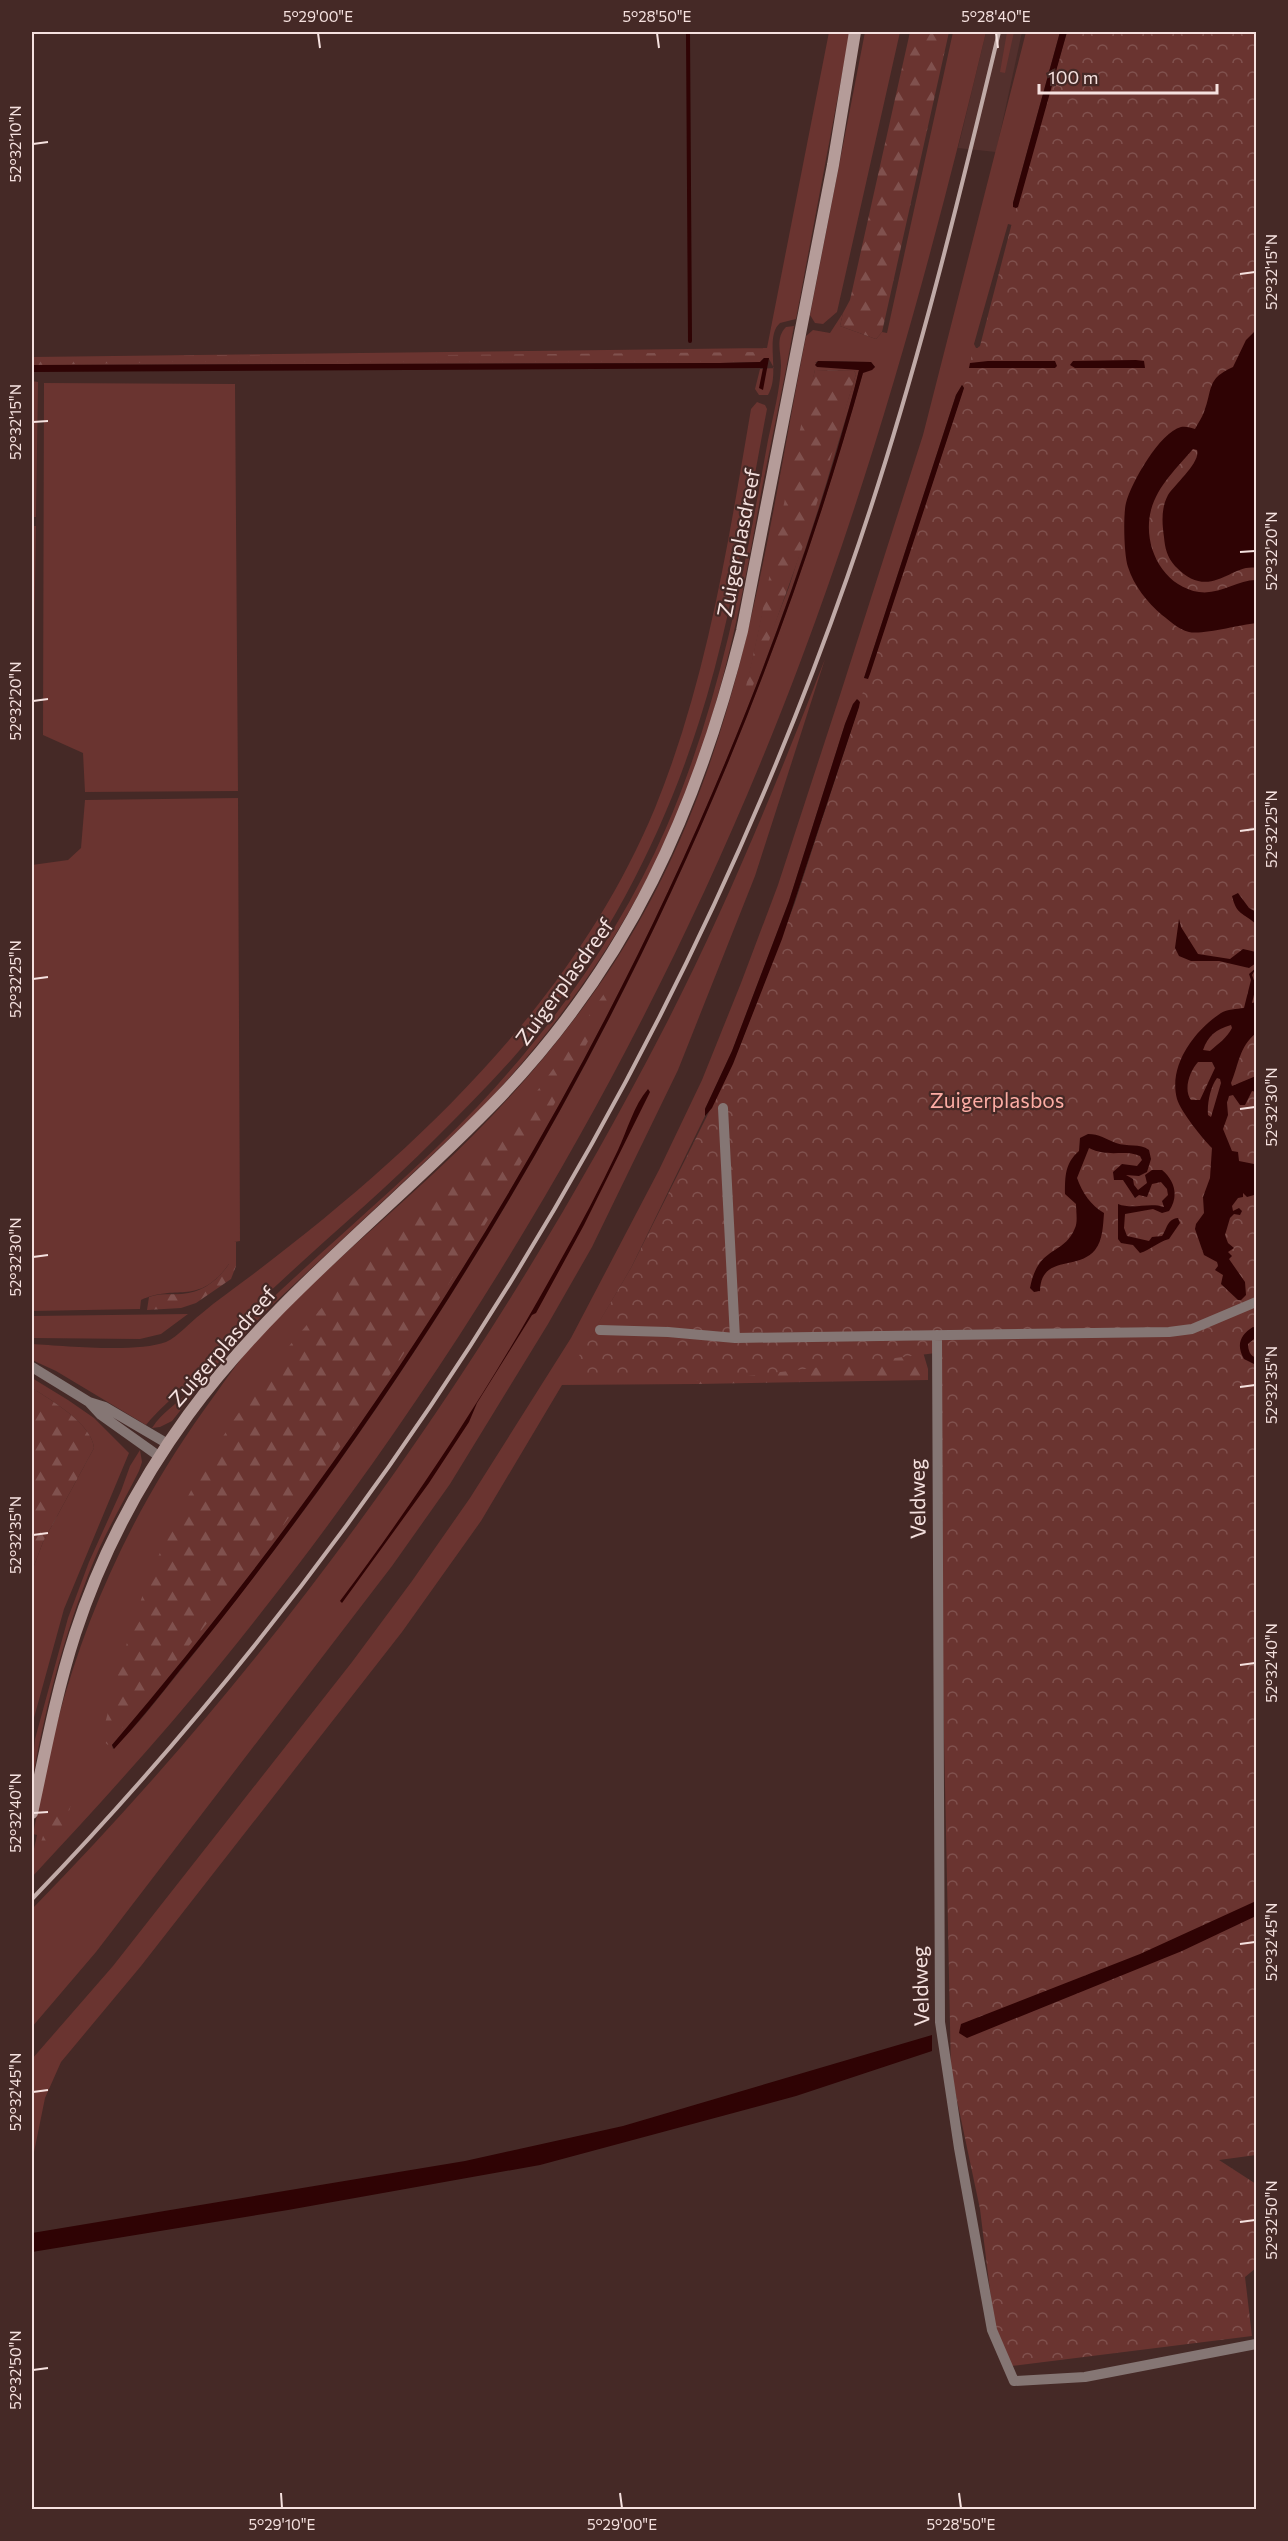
<svg xmlns="http://www.w3.org/2000/svg" width="1288" height="2541" font-family="Commissioner,sans-serif">
  <style>
    .built { fill: #53302d }
    .grass { fill: #6a3430; fill-rule: evenodd }
    .forest { fill: url(#forest-firs) }
    .park { fill: url(#park-crowns) }
    .water { fill: #2f0304; fill-rule: evenodd }
    .lines { fill: none; stroke-linecap: round; stroke-linejoin: round }
    .stream { stroke: #2f0304; stroke-width: 4 }
    .street { stroke: #857674; stroke-width: 10 }
    .secondary { stroke: #b59c99; stroke-width: 12 }
    .rail { stroke: #c0aaa7; stroke-width: 4 }
    .ticks { fill: none; stroke: #f5e1df; stroke-width: 2 }
    .labels { text-anchor: middle; stroke-width: 4.5; stroke-linejoin: round; paint-order: stroke }
    .street-label { font-size: 21px; fill: #f5e1df; stroke: #452926 }
    .park-label { font-size: 21px; fill: #fcaca4; stroke: #452926 }
    .neatline { fill: none; stroke: #f5e1df; stroke-width: 2 }
    .ticks-label { font-size: 15px; text-anchor: middle; fill: #f5e1df }
  </style>
  <defs>
    <pattern id="forest-firs" width="22" height="20" patternUnits="userSpaceOnUse" patternTransform="scale(1.5)"><rect width="22" height="20" fill="#6a3430"/><path d="M5 1l3.5 6h-7zM16 11l3.5 6h-7z" fill="#80514e"/></pattern>
    <pattern id="park-crowns" width="20" height="18" patternUnits="userSpaceOnUse" patternTransform="scale(1.5)"><rect width="20" height="18" fill="#6a3430"/><path d="M2 6a3 3 0 1 1 6 0M12 15a3 3 0 1 1 6 0" fill="none" stroke="#80514e"/></pattern>
  </defs>
  <rect width="100%" height="100%" fill="#452926"/>
  <!-- built -->
  <path class="built" d="M986 32H1022L996 152 958 148Z"/>
  <!-- grass -->
  <path class="grass" d="M829 32H850L796 319 780 323C764 337 781 374 768 395H759L755 389 760 369 774 368 769 359 764 358 760 362 720 363 32 365V357L767 348Z
    M865 32H900L837 312 823 324 815 323 810 315Z
    M953 32H986C935 245 878 455 801 660 665 1023 465 1363 221 1663 161 1737 97 1807 32 1877V1858L37 1835 33 1834C41 1797 47 1759 57 1723 87 1610 136 1505 204 1410 221 1387 237 1362 256 1341 311 1281 374 1229 433 1174 501 1111 563 1041 614 963 739 769 763 557 806 336L813 330 830 333 843 313 840 326 876 339 882 332 887 333ZM818 361 871 362 875 367 863 372C749 781 564 1151 316 1494 272 1554 227 1613 180 1671 159 1697 138 1725 113 1749L112 1745C376 1436 597 1087 747 709 780 625 810 540 835 454 843 426 853 398 859 370L815 363ZM815 370 854 371 856 374 789 587 743 704Z
    M1007 32H1014L1005 73 1000 72Z
    M1026 32H1060L1013 203V207H1018L1014 219 1047 232 1070 233 1074 227 1084 237 1202 286 1222 277C1228 264 1238 242 1230 227 1222 214 1211 206 1205 192L1216 193 1217 191 1224 202 1255 221 1251 240 1237 273 1216 311 1201 346 1205 364 1227 340 1256 287V330L1246 340 1233 368C1206 379 1213 389 1204 412 1202 418 1198 424 1195 429L1181 427 1165 437 1138 478 1125 504 1127 565 1142 594 1176 626 1187 632 1199 633 1213 630 1236 640 1256 643V668C1237 675 1230 664 1220 649L1214 648 1196 659 1186 660 1175 651C1157 653 1152 668 1146 683 1179 696 1222 702 1256 698V702C1229 716 1194 728 1163 718 1132 707 1088 662 1068 637 1061 627 1056 615 1050 604L1053 596 1071 625C1103 615 1081 590 1071 571 1066 563 1064 553 1061 544L1055 541 1044 543C1044 505 1071 459 1059 424 1058 419 1052 413 1049 409L1036 408 1020 425 1019 403 995 385 963 406 940 473 836 811 766 1022 729 1105 712 1108 743 1040 795 903 859 707V700L853 704 845 724 789 901 732 1051 705 1109V1116L631 1268 590 1338 767 1341 912 1337 920 1344 923 1352 697 1351V1384L562 1385 481 1521 402 1632 141 1966 61 2062 45 2098 32 2162V2059L113 1966 352 1662 412 1581 470 1498 571 1338 659 1170 702 1080 741 983 778 885 841 692 923 435ZM1008 224 1012 225 1010 237C1025 241 1041 244 1051 257 1066 274 1072 329 1049 342 1027 354 1000 349 976 348L974 344ZM988 361H1055L1057 366 1055 368H969L970 363ZM1073 361H1144L1145 367 1075 368 1070 365ZM1094 381 1118 385 1119 391C1107 406 1083 435 1065 415 1060 410 1057 405 1058 398 1069 387 1080 384 1094 381ZM962 385 964 388 870 673 868 678H864L956 395Z
    M794 326C784 384 771 441 760 499 744 589 727 677 697 763 652 894 574 1010 480 1110L268 1309 219 1362 172 1421 160 1427 152 1428C162 1412 177 1404 189 1391 213 1366 233 1338 257 1313 329 1243 408 1179 478 1106 555 1024 621 931 666 828 720 704 744 572 768 440 773 416 780 390 781 366 781 352 775 338 786 327Z
    M32 381 38 382 36 517H32Z
    M44 383 235 384 238 791 85 792 83 753 43 735Z
    M757 402 765 405 767 409C747 513 732 620 699 722 660 845 597 963 512 1059 487 1087 461 1113 435 1139 377 1198 313 1249 254 1307 229 1331 209 1360 185 1386 172 1399 158 1410 146 1425L56 1371 32 1360V1344C64 1346 137 1353 166 1342 179 1336 190 1322 201 1314 217 1300 235 1288 252 1275 416 1151 575 1001 655 808 707 680 728 544 751 409Z
    M32 526H36L34 644H32Z
    M825 659 755 876 678 1070 592 1247 548 1324 450 1484 392 1566 96 1952 32 2027V1909C285 1651 497 1351 663 1030 725 910 776 785 825 659Z
    M238 798 240 1241 229 1243V1264C198 1307 178 1283 141 1300L140 1309 32 1311V865L68 860 81 848 85 800Z
    M188 1314 161 1334 140 1339 32 1338V1316Z
    M32 1378 68 1400 94 1418 129 1453 64 1609 32 1725V1571L43 1542 94 1448C92 1424 51 1400 32 1388Z
    M140 1450 142 1462 139 1471C126 1497 111 1523 99 1549 68 1620 48 1696 34 1771L32 1770 35 1739 68 1618 89 1562 121 1491 130 1466Z"/>
  <!-- forest -->
  <path class="forest" d="M910 32H949L882 332 876 339 840 326 843 313 850 300Z
    M765 352 760 362H169L32 365V359L218 355 407 358 444 355Z
    M815 370 854 371 856 374 809 529 746 705 742 703C769 593 785 480 815 370Z
    M608 988 614 991C521 1174 415 1348 293 1512 234 1592 171 1668 108 1745L101 1739C112 1698 122 1655 136 1615 154 1559 181 1506 211 1456 258 1377 321 1305 386 1240 403 1223 419 1204 438 1188 462 1166 488 1147 511 1123 548 1082 576 1033 608 988Z
    M229 1242H236V1266L231 1279 196 1303 181 1308 147 1310 149 1297C160 1293 171 1295 182 1294 203 1292 217 1281 229 1264Z
    M697 1351 923 1352 928 1369V1380L697 1384Z
    M32 1388C51 1400 92 1424 94 1448L43 1542 32 1571Z
    M72 1788 75 1791 61 1838 34 1864 51 1811Z"/>
  <!-- park -->
  <path class="park" d="M1067 32H1256V2155L1219 2160 1256 2184V2268L1245 2277 1252 2336 1011 2366 997 2347 980 2209 951 2072 936 1353 707 1381 567 1376 631 1268 733 1064 795 903 859 707C862 693 865 686 870 673L964 388C966 374 969 353 980 346L1013 219Z"/>
  <!-- water -->
  <path class="water" d="M1060 32H1067L1018 207 1016 208 1013 207V203Z
    M1256 330V568C1231 563 1210 603 1175 566 1167 557 1165 548 1164 537 1162 523 1161 508 1168 495 1175 484 1201 462 1197 450L1193 449C1177 468 1158 485 1151 510 1142 545 1162 586 1199 592 1220 595 1237 580 1256 580V623C1239 625 1202 635 1189 632 1178 629 1170 621 1162 615 1147 602 1134 586 1128 567 1124 556 1123 515 1126 503 1131 483 1160 432 1181 427 1186 426 1191 428 1195 429 1198 423 1202 418 1204 412 1213 389 1206 379 1233 367L1246 340Z
    M764 358H769L763 390 759 388 763 368 32 372V365L720 363 760 362Z
    M1136 360 1144 361 1145 368H1075L1070 365 1073 361Z
    M818 361 871 362 875 367 872 370 863 373C750 777 566 1147 320 1488 275 1550 229 1611 180 1670 159 1697 137 1724 114 1749L112 1745C376 1436 597 1087 747 709 781 623 812 535 838 447 845 421 853 396 859 370L817 367 815 365Z
    M988 361H1055L1057 366 1055 368H969L970 363Z
    M962 385 964 388 870 674 868 679 864 678 956 395Z
    M857 699 860 702 859 707 782 939 733 1064 712 1108 705 1116V1109L732 1051 789 901 845 724 853 704Z
    M1238 893 1249 908 1256 912V924C1243 912 1237 916 1232 896Z
    M1179 919 1181 927 1198 954 1230 959 1243 949 1256 952V963L1249 968 1219 961H1191L1179 956 1175 948Z
    M1256 968 1252 975 1256 986 1252 1003 1256 1002V1033C1239 1047 1239 1064 1231 1083L1232 1086 1256 1076V1092L1252 1091 1245 1105H1240L1233 1095 1229 1096 1227 1103 1228 1115 1223 1129 1232 1151 1238 1152 1239 1161 1254 1164 1256 1167 1254 1195 1247 1197 1243 1193V1197L1238 1198 1232 1206 1233 1211 1239 1208 1242 1211 1240 1215 1234 1214 1230 1218 1225 1235 1228 1243 1234 1248 1228 1252 1232 1256 1229 1259 1245 1282 1246 1295 1241 1300H1238L1221 1284 1223 1275 1215 1270 1218 1266 1217 1262 1204 1255 1195 1229 1196 1224 1204 1213 1203 1197 1210 1178 1212 1148C1202 1138 1181 1112 1177 1099 1168 1065 1195 1030 1221 1013 1227 1009 1237 1009 1244 1008L1251 980 1249 974ZM1231 1025 1232 1028C1227 1038 1218 1044 1210 1051L1203 1050C1208 1036 1216 1029 1231 1025ZM1198 1062H1212L1215 1068 1200 1100H1191C1183 1089 1190 1071 1198 1062ZM1217 1078 1220 1079 1221 1083 1211 1117 1208 1115C1207 1105 1210 1087 1217 1078Z
    M648 1089 650 1092 584 1225 536 1313 532 1315 477 1403 469 1422 429 1483 342 1603 340 1601C421 1493 494 1381 559 1263 580 1226 600 1188 618 1150 627 1131 634 1105 648 1089Z
    M1088 1134C1099 1134 1106 1139 1116 1143 1127 1147 1140 1143 1149 1150L1151 1159 1147 1172 1139 1176 1126 1175 1133 1179 1134 1185 1138 1190 1147 1183 1145 1175 1152 1170H1162C1175 1181 1179 1196 1169 1211L1162 1213 1153 1209 1125 1214 1124 1228 1127 1236 1149 1241 1152 1237 1162 1236C1167 1229 1167 1219 1178 1218L1180 1223 1169 1239C1158 1242 1150 1250 1140 1253L1133 1245 1121 1243 1118 1239V1204C1133 1210 1149 1202 1164 1207L1162 1201 1168 1195 1167 1189 1161 1182 1152 1184 1147 1197 1139 1195 1135 1198 1123 1180H1114L1113 1172 1122 1164 1137 1166 1142 1160 1140 1156C1124 1149 1109 1158 1089 1148L1077 1178C1082 1192 1091 1206 1104 1213 1103 1225 1103 1240 1095 1250 1078 1271 1041 1254 1040 1291L1034 1292 1030 1288C1038 1245 1064 1256 1075 1228 1078 1222 1076 1211 1076 1204L1065 1194C1065 1176 1065 1163 1079 1151L1080 1138Z
    M1253 1327 1256 1328V1340L1254 1339 1248 1344C1248 1349 1250 1357 1256 1357V1365L1244 1359C1236 1345 1240 1335 1253 1327Z
    M1256 1901V1916L1182 1951 967 2038 959 2033 961 2024 1140 1954Z
    M932 2035V2051L796 2096 540 2165 288 2210 32 2252V2233L465 2161 623 2126Z"/>
  <g class="lines">
    <!-- stream -->
    <path class="stream" d="M688 32 690 341"/>
    <!-- street -->
    <path class="street" d="M723 1108 735 1338
      M600 1330 668 1332 735 1338 1169 1332 1192 1329 1256 1302
      M937 1335 940 2022 959 2148 992 2330 1014 2381 1085 2377 1256 2344
      M32 1367 89 1402 101 1415 160 1457
      M89 1402 105 1407 168 1444"/>
    <!-- secondary -->
    <path class="secondary" d="M32 1813C45 1753 56 1693 75 1634 100 1557 140 1481 188 1415 275 1296 399 1203 500 1097 629 962 697 810 742 631L833 165 855 32"/>
    <!-- rail -->
    <path class="rail" d="M32 1899C394 1523 674 1071 847 578 910 399 955 216 999 32"/>
  </g>
  <!-- ticks -->
  <path class="ticks" d="M318 33 320 48M657 33 659 48M996 33 998 48M33 144 48 142M1240 274 1255 272M33 422 48 421M1240 552 1255 551M33 701 48 699M1240 831 1255 829M33 979 48 977M1240 1109 1255 1107M33 1257 48 1255M1240 1387 1255 1385M33 1535 48 1533M1240 1665 1255 1663M33 1813 48 1812M1240 1944 1255 1942M33 2092 48 2090M1240 2222 1255 2220M33 2370 48 2368M281 2493 282 2508M620 2493 622 2508M959 2493 961 2508"/>
  <g class="labels">
    <!-- street labels -->
    <g class="street-label">
      <text transform="translate(739 543) rotate(-79)" y="7">Zuigerplasdreef</text>
      <text transform="translate(565 982) rotate(-54)" y="7">Zuigerplasdreef</text>
      <text transform="translate(223 1347) rotate(-49)" y="7">Zuigerplasdreef</text>
      <text transform="translate(918 1499) rotate(-91)" y="7">Veldweg</text>
      <text transform="translate(921 1986) rotate(-92)" y="7">Veldweg</text>
    </g>
    <!-- park labels -->
    <g class="park-label">
      <text x="997" y="1108">Zuigerplasbos</text>
    </g>
  </g>
  <!-- border -->
  <rect width="1288" height="2541" fill="none" stroke="#452926" stroke-width="66"/>
  <!-- scale -->
  <path d="M1039 84v9h178v-9" fill="none" stroke="#f5e1df" stroke-width="3"/>
  <text x="1048" y="84" font-size="18" fill="#f5e1df" stroke="#452926" stroke-width="4.5" paint-order="stroke">100 m</text>
  <rect x="33" y="33" width="1222" height="2475" class="neatline"/>
  <g class="ticks-label">
    <text x="318" y="22">5°29'00"E</text>
    <text x="657" y="22">5°28'50"E</text>
    <text x="996" y="22">5°28'40"E</text>
    <text transform="translate(16 144) rotate(-90)" y="5">52°32'10"N</text>
    <text transform="translate(1272 272) rotate(-90)" y="5">52°32'15"N</text>
    <text transform="translate(16 422) rotate(-90)" y="5">52°32'15"N</text>
    <text transform="translate(1272 551) rotate(-90)" y="5">52°32'20"N</text>
    <text transform="translate(16 701) rotate(-90)" y="5">52°32'20"N</text>
    <text transform="translate(1272 829) rotate(-90)" y="5">52°32'25"N</text>
    <text transform="translate(16 979) rotate(-90)" y="5">52°32'25"N</text>
    <text transform="translate(1272 1107) rotate(-90)" y="5">52°32'30"N</text>
    <text transform="translate(16 1257) rotate(-90)" y="5">52°32'30"N</text>
    <text transform="translate(1272 1385) rotate(-90)" y="5">52°32'35"N</text>
    <text transform="translate(16 1535) rotate(-90)" y="5">52°32'35"N</text>
    <text transform="translate(1272 1663) rotate(-90)" y="5">52°32'40"N</text>
    <text transform="translate(16 1813) rotate(-90)" y="5">52°32'40"N</text>
    <text transform="translate(1272 1942) rotate(-90)" y="5">52°32'45"N</text>
    <text transform="translate(16 2092) rotate(-90)" y="5">52°32'45"N</text>
    <text transform="translate(1272 2220) rotate(-90)" y="5">52°32'50"N</text>
    <text transform="translate(16 2370) rotate(-90)" y="5">52°32'50"N</text>
    <text x="282" y="2530">5°29'10"E</text>
    <text x="622" y="2530">5°29'00"E</text>
    <text x="961" y="2530">5°28'50"E</text>
  </g>
</svg>
